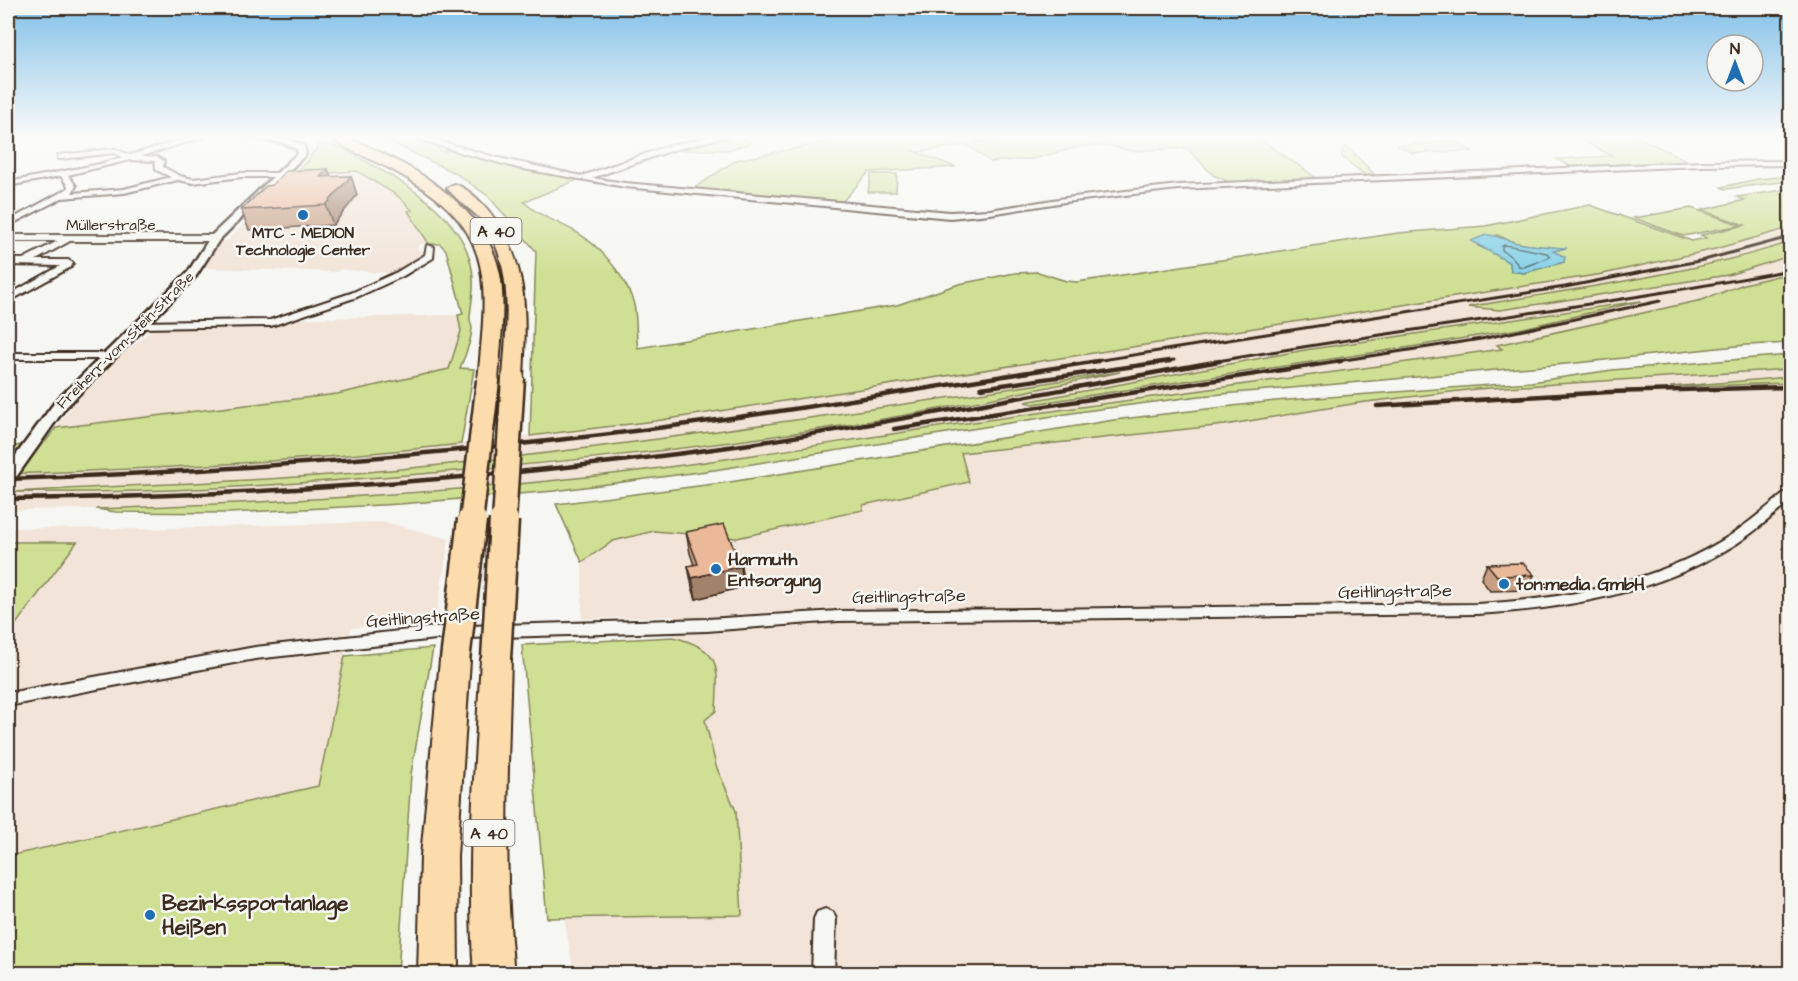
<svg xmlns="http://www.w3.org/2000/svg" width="1798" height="981" font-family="'Architects Daughter',sans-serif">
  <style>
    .built { fill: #f2e4d8 }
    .green { fill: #cfe094; stroke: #858559; stroke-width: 1.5; fill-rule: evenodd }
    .water { fill: #87d1e7; stroke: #698e97; stroke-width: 1.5 }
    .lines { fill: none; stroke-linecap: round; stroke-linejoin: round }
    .shore { stroke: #596d6e; stroke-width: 1.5 }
    .stream { stroke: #698e97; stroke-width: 2 }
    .minor-casing { stroke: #3b2a1e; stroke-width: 4 }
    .tertiary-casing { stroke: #3b2a1e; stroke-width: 5 }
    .motorway-casing { stroke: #3b2a1e; stroke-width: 4 }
    .minor { fill: #f6f6f2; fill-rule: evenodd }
    .tertiary { fill: #f6f6f2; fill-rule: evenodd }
    .motorway { fill: #fcdcac; fill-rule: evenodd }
    .rail-far1 { stroke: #3b2a1e; stroke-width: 3 }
    .rail { stroke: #3b2a1e; stroke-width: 4.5 }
    .motorway-bridge-far1-casing { stroke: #3b2a1e; stroke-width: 27; stroke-linecap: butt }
    .motorway-bridge-casing { stroke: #3b2a1e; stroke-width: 33; stroke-linecap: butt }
    .motorway-bridge-far1 { stroke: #fcdcac; stroke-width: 22 }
    .motorway-bridge { stroke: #fcdcac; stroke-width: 28 }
    .wall { fill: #c89f84; stroke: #3b2a1e; stroke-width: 1.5 }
    .shaded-wall { fill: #a3826c; stroke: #3b2a1e; stroke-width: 1.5 }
    .building { fill: #e9b99a; stroke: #3b2a1e; stroke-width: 1.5 }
    .poi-dot { fill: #1f6fb2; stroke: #f6f6f2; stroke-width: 2 }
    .labels { text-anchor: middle; stroke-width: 5; stroke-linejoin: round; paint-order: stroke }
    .far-street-label { font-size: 15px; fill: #3b2a1e; stroke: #f6f6f2 }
    .far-poi-label { font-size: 15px; font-weight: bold; fill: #3b2a1e; stroke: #f6f6f2 }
    .shield { fill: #f6f6f2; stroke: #73675e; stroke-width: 1.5 }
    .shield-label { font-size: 16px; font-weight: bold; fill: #3b2a1e }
    .poi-label { font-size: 18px; font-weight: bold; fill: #3b2a1e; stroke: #f6f6f2; text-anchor: start }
    .street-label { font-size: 18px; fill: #3b2a1e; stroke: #f6f6f2 }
    .near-poi-label { font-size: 21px; font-weight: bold; fill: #3b2a1e; stroke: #f6f6f2; text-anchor: start }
  </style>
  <rect width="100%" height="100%" fill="#f6f6f2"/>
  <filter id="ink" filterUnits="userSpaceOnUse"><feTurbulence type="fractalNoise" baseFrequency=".0167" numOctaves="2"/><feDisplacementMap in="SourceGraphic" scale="12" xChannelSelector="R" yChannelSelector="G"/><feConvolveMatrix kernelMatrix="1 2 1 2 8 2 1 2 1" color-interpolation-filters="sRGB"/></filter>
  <g filter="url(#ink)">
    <!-- built -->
    <path class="built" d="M357 171 398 196 413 210 408 212 429 244H420L416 249 425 251 426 257 398 274 340 269 337 272 205 268 220 241H227L290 176Z
      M1790 228V273L1744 284 1702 300 1503 349 1332 371 680 465 560 480 296 501 96 509 8 510V474L131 470 361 455 655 421 1603 274 1715 249Z
      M458 315 461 331 449 369 337 394 56 428 83 391 112 363 154 328 269 326 288 319Z
      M1790 370V973L574 974 564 916 742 915 736 811 716 766 705 720 693 642 673 637 674 616 582 619V562L613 541 654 531 737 538 863 510 862 505 969 481 961 454 1286 416 1358 403 1476 389Z
      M385 522 449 539 435 623 351 628 319 785 8 856V528L146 529Z"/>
    <!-- green -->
    <path class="green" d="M378 136H405L439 148 442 152 448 150 577 180 524 202C540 217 557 221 576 232 600 246 621 271 632 298 638 312 635 333 638 348L897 305 959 284 1015 273 1038 272 1066 281 1077 282 1398 233 1485 226 1590 205 1692 241 1706 238 1701 235 1745 225 1702 210 1745 200 1737 197 1790 189V228L1715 249 1603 274 655 421 530 436 536 251 488 196 455 173ZM1497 235 1515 243 1561 249 1553 251 1564 262 1524 273 1511 271 1510 263 1498 255 1478 246Z
      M729 136H741L752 143 727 150H671Z
      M859 136H1256L1318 179 1232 183 1213 175 1187 148 1131 151 1111 146H1082L1032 159 991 162 967 145 918 152 910 150 956 167 869 172 842 202 693 189 736 160Z
      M1574 136H1636L1690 162 1573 168 1557 159 1612 156Z
      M1453 141 1473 151 1412 153 1397 145Z
      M316 143C337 142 361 159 379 169 421 192 471 227 473 279 474 291 471 304 470 316 469 321 472 324 472 329 471 343 465 356 460 368L474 369 461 444C311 461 159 469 8 474V447L45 442 56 428 337 394 449 369 461 331 458 315 463 314 446 250 440 244H429L408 211 412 210 398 196 357 171 290 176 308 161 313 152 317 150Z
      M1343 147H1348L1374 174 1366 176 1342 157Z
      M871 174H897L896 192H868Z
      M1790 176V181L1725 189 1721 187 1758 179Z
      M1691 208 1741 225 1683 236 1634 218Z
      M1790 242V256L1728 275 1500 310 1468 307C1573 289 1689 275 1790 242Z
      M1790 273V343L1746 345 1576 363 1200 396 1085 411 714 470 554 491 400 504 228 513 116 512 96 509C250 503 404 496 558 480 687 467 816 445 945 426 1131 400 1316 374 1502 349L1497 345 1702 300 1744 284Z
      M1641 301 1519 329 1417 346 1033 404 1025 402 1305 350Z
      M1790 355V369L1476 389 1358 403 1225 425 961 453 969 482 863 505V510L737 538 654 531 613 541 582 562 556 504 730 482 1114 420 1275 401 1531 382 1612 370Z
      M1120 372C1025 392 930 412 834 427 689 450 542 464 395 476 269 486 142 494 15 492 147 484 280 481 411 468 648 444 884 407 1120 372Z
      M1790 377V383L1670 387Z
      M8 542H77L8 635Z
      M673 637C723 650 718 666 716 711L705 720 716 766 736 811 742 915 547 918 522 645Z
      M433 648 411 774 398 973H8V856L318 786 345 656Z"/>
    <!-- water -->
    <path class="water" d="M1486 235C1498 235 1507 241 1518 243 1534 246 1551 247 1567 248L1553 251 1565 257 1564 262 1524 273 1511 271 1510 263 1471 241Z"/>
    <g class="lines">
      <!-- shore -->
      <path class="shore" d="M1505 245 1547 253 1550 257 1524 267 1518 266 1514 259 1502 250V246Z"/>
      <!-- stream -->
      <path class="stream" d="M976 142 1032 136"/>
      <!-- minor casing -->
      <g class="minor-casing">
        <path id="minor" d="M195 136H207L142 156 157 157 164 161 163 167 180 176 193 179 242 173H281L285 175 281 177H242L193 183 178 180 124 193 62 198 8 226V221L67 189 68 186 61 176 8 186V182L100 164 123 157 114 153 61 159H58V155L115 149 130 155ZM130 160 155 161 156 170 171 177 124 189 72 193 76 186 68 175Z
          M411 136H422L494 157 582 176 668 146 714 136H728L673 150 592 178 625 183 950 212 990 210 1065 198 1178 185 1701 162 1790 161V165L1701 166 1178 189 1065 202 990 214 950 218 625 187 518 168 463 153Z
          M8 235H215L219 238 215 241H70L36 260H68L73 263 71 267 8 302V295L60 266 8 265V259H23L58 241H8Z
          M427 245 434 247 433 258 403 276 357 297 271 326 140 328 135 325 140 322 270 320 351 293 397 272 425 255Z
          M8 353H109L114 356 109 359H8Z
          M1790 492V502C1772 516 1755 532 1736 544 1658 593 1567 609 1477 614L838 621 707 631 436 639 255 659 8 706V693L255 647 436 627 707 619 838 611 1477 604C1566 599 1655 584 1731 535 1750 522 1767 507 1785 493Z
          M825 909 833 912 836 919 834 974H812L814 919 817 912Z"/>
      </g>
      <!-- tertiary casing -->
      <g class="tertiary-casing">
        <path id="tertiary" d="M242 136 285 138 304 146 306 154 219 240 196 276 65 408 14 480 8 482V466L55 402 188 272 211 236 298 153 297 149 283 143Z"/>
      </g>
      <!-- motorway casing -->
      <g class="motorway-casing">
        <path id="motorway" d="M329 136C355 136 378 152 401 163 447 188 493 225 501 280 505 314 500 348 498 381L495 385H481L478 381C487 281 498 228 398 173 380 162 343 149 329 136Z
          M454 184C466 187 479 200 487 209 530 260 526 315 523 378L520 382H506L503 378C506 329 515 271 486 227 476 211 459 203 447 188Z
          M496 648 506 651 511 659C508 764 503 869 514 974H474C466 869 475 764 481 659L486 651Z
          M455 649 465 652 470 660 457 856 458 974H418L421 856 440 660 445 652Z"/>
      </g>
      <!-- minor -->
      <use href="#minor" class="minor"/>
      <!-- tertiary -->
      <use href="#tertiary" class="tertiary"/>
      <!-- motorway -->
      <use href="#motorway" class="motorway"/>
      <!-- rail-far1 -->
      <path class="rail-far1" d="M1089 362 1565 287 1704 260 1790 237
        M1160 362 1174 360
        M1212 362C1404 328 1598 307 1790 270
        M1331 362 1481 339 1660 301"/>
      <!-- rail -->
      <path class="rail" d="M981 388 1170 361
        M1377 406 1610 392 1790 387
        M894 429 1341 361
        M8 479C207 472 404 458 602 435 768 415 933 387 1098 361
        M8 499C254 496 499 480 743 445 903 421 1061 389 1220 361"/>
      <!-- motorway-bridge-far1 casing -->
      <g class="motorway-bridge-far1-casing">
        <path id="motorway-bridge-far1" d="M471 522 488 381
          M504 522 513 378"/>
      </g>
      <!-- motorway-bridge casing -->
      <g class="motorway-bridge-casing">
        <path id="motorway-bridge" d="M496 659 504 520
          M455 660 472 520"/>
      </g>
      <!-- motorway-bridge-far1 -->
      <use href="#motorway-bridge-far1" class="motorway-bridge-far1"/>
      <!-- motorway-bridge -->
      <use href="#motorway-bridge" class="motorway-bridge"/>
    </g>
    <!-- wall -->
    <path class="wall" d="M328 169 331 177 351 176 357 195 333 225 249 230 241 210 272 185Z
      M686 532 741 566 743 587 696 599 692 587 688 566 694 565 690 553Z
      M1487 564 1534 575 1527 590 1490 591 1481 579Z"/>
    <!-- shaded-wall -->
    <path class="shaded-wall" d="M328 169 334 188 320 177Z
      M351 176 357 195 333 225 326 205Z
      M741 566 743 587 696 599 692 578Z"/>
    <!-- building -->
    <path class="building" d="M328 169 320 177 351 176 326 205 241 210 266 186 272 185 286 171Z
      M724 524 741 566 692 578 688 566 698 564 686 532Z
      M1523 563 1534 575 1497 576 1487 564Z"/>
  </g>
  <!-- sky -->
  <linearGradient id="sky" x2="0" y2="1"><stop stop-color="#81c0e8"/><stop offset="0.5" stop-color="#fbfbf9"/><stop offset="1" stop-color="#fbfbf9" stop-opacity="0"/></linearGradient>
  <rect width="1798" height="274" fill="url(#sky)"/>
  <!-- markers -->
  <g class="poi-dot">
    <circle cx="303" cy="215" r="6"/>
    <circle cx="716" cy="569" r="6"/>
    <circle cx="1504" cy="584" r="6"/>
    <circle cx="150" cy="915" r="6"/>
  </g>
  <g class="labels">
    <!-- far-street labels -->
    <g class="far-street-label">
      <text x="111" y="230">Müllerstraße</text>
      <text transform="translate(125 340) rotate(-45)" y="5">Freiherr-vom-Stein-Straße</text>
    </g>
    <!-- far-poi labels -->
    <g class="far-poi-label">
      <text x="303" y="238">MTC - MEDION<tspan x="303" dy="17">Technologie Center</tspan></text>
    </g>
    <!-- shield labels -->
    <g class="shield">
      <rect x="470.5" y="218" width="51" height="26" rx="4.5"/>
      <rect x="463.5" y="820" width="51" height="26" rx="4.5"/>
    </g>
    <g class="shield-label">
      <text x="496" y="237">A 40</text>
      <text x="489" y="839">A 40</text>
    </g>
    <!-- poi labels -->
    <g class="poi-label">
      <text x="728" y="565">Harmuth<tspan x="728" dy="21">Entsorgung</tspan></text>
      <text x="1516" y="590">ton:media GmbH</text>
    </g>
    <!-- street labels -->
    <g class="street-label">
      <text transform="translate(1395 591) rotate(-1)" y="6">Geitlingstraße</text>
      <text transform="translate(909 596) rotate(-1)" y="6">Geitlingstraße</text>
      <text transform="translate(423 617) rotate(-4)" y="6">Geitlingstraße</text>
    </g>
    <!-- near-poi labels -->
    <g class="near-poi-label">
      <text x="162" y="910">Bezirkssportanlage<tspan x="162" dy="24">Heißen</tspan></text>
    </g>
  </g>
  <!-- margin -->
  <rect width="1798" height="981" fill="none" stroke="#f6f6f2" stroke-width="30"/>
  <rect x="15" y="15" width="1768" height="951" fill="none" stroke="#3b2a1e" stroke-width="2" filter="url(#ink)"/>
  <!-- north arrow -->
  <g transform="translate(1735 63)"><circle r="28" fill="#f6f6f2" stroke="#aba49d" stroke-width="1.5"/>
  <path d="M0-4.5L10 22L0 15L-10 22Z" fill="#1f6fb2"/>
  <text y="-9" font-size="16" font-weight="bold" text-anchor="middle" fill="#3b2a1e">N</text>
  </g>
</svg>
